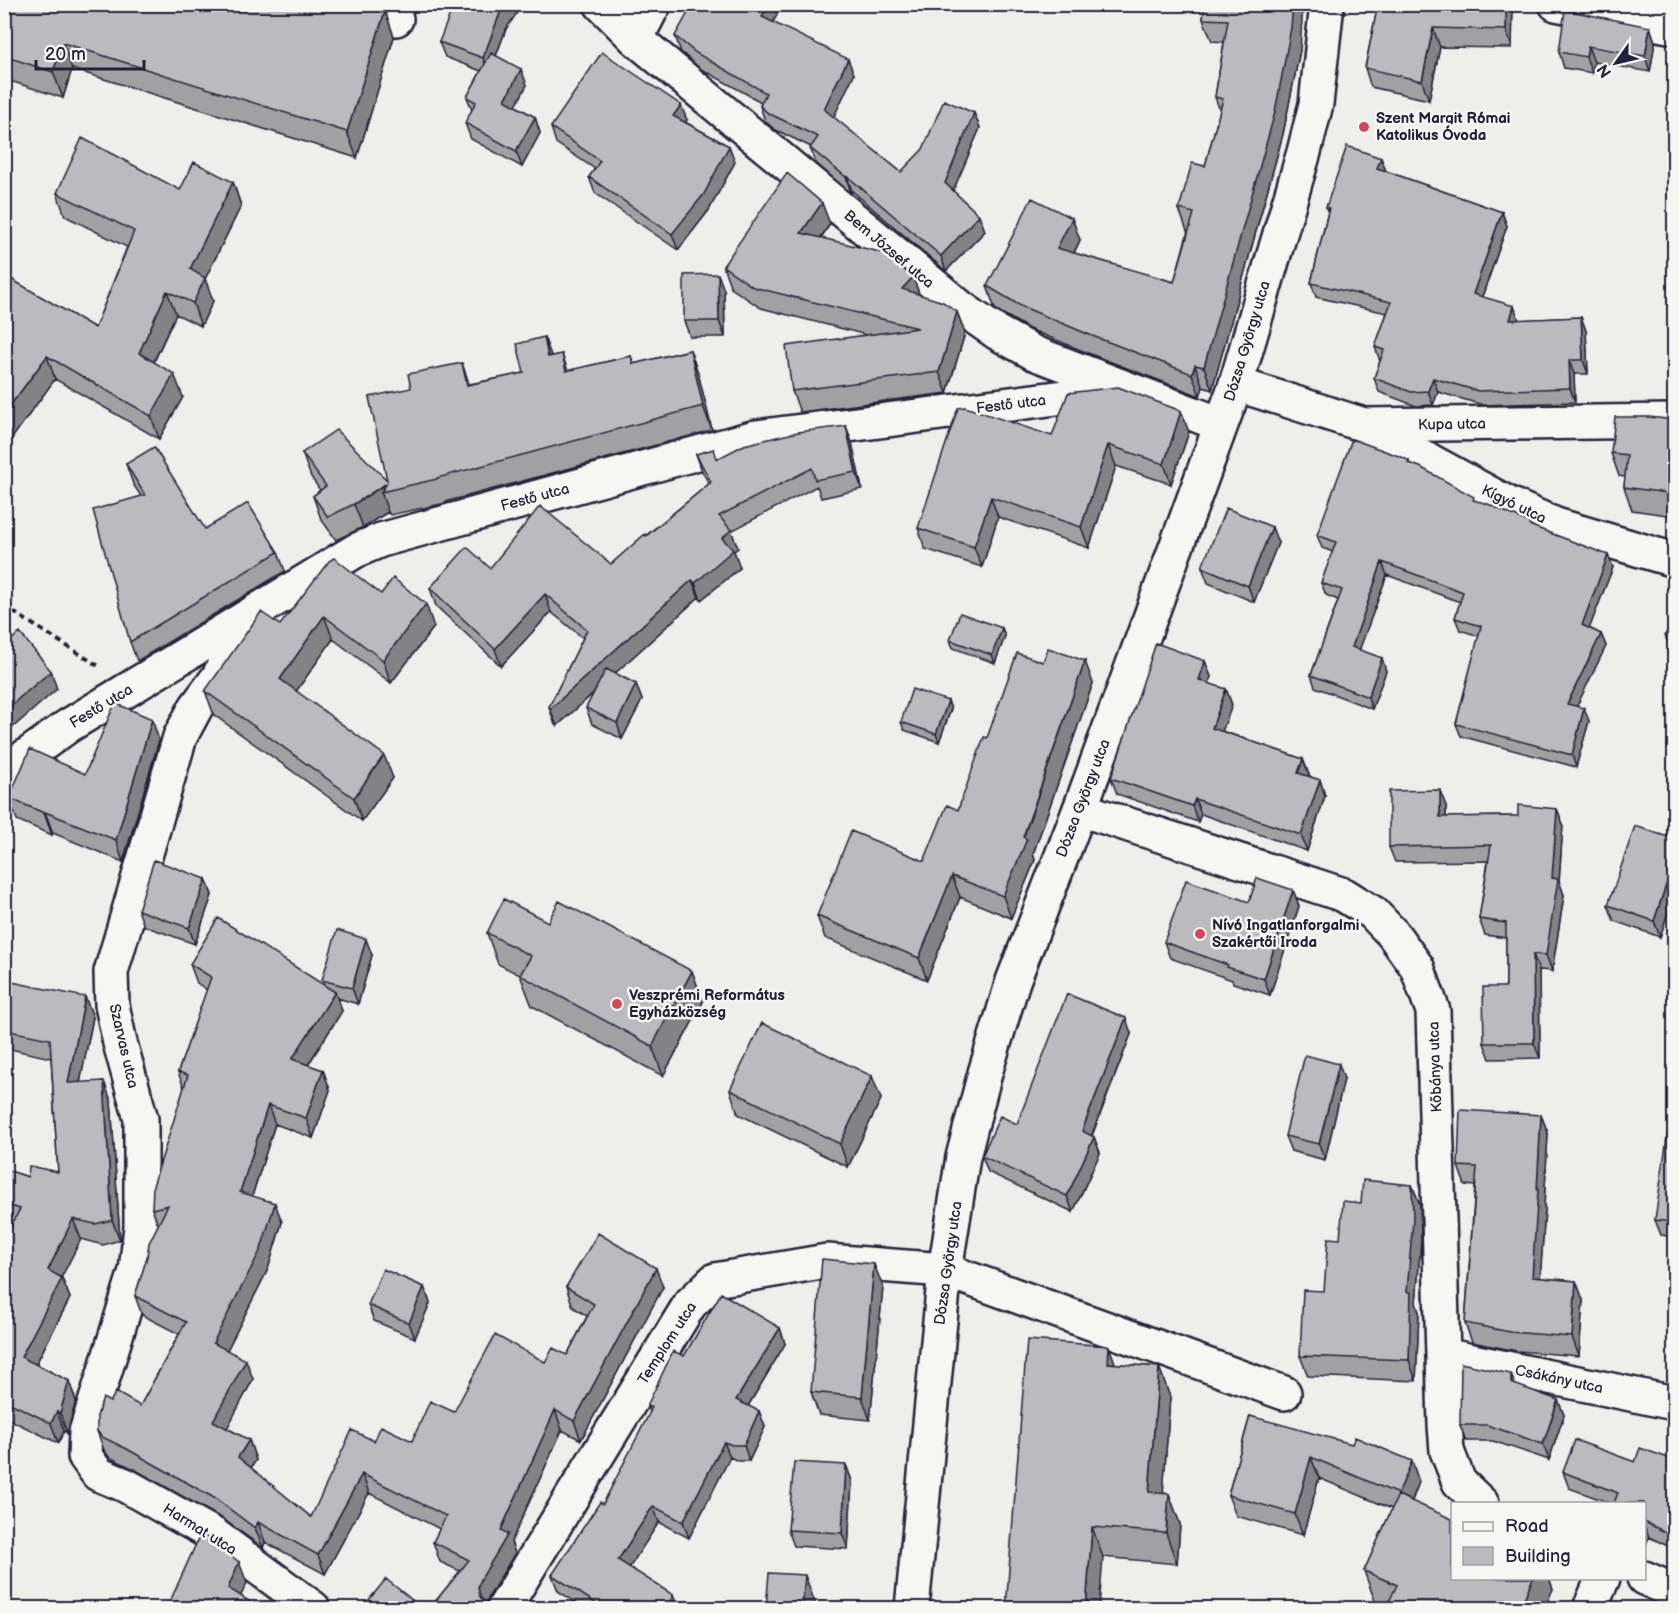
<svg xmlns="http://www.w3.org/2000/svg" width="1679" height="1613" font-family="'Balsamiq Sans',sans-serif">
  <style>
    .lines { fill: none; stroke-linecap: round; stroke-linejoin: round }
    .minor-casing { stroke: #22223b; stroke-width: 38 }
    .major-casing { stroke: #22223b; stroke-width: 38 }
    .path { stroke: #22223b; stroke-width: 4; stroke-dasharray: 6 4.5; stroke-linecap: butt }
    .minor { stroke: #f6f6f2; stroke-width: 33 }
    .major { stroke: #f6f6f2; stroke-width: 33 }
    .wall { fill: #a1a1a4; stroke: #22223b; stroke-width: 1.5 }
    .shaded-wall { fill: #838386; stroke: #22223b; stroke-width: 1.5 }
    .building { fill: #bbbbbf; stroke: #22223b; stroke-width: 1.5 }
    .poi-dot { fill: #d1495b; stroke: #f6f6f2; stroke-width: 2 }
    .labels { text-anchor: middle; stroke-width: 5; stroke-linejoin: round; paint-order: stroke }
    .poi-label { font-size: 15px; font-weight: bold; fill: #22223b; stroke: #f6f6f2; text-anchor: start }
    .street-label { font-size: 15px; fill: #22223b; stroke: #f6f6f2 }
  </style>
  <rect width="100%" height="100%" fill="#eeeeeb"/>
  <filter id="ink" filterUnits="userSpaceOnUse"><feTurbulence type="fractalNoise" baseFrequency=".0167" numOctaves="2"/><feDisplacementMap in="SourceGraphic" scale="12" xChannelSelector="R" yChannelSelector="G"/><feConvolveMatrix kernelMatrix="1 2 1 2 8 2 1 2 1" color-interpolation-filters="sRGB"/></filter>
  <g filter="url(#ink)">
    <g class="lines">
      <!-- minor casing -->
      <g class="minor-casing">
        <path id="minor" d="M351 4 396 19
          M601 4 636 39 960 307 996 332 1034 353 1220 424
          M1556 4 1674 27
          M636 39 654 4
          M1236 384 1364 425 1674 421
          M1366 426 1507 503 1556 525 1674 560
          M245 619 219 676 196 707 180 737 111 972 112 1005 120 1043 141 1119V1226L136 1271 86 1432 85 1456 98 1474 125 1485 214 1535 313 1608
          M4 772 68 726 355 551 381 540 756 437 1126 389
          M1080 809 1344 895 1373 913 1393 934 1417 967 1433 1011 1445 1425 1447 1451 1459 1482 1482 1504
          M1443 1355 1674 1403
          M1644 1578 1674 1591
          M504 1608 690 1304 715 1280 827 1261 945 1270 1284 1393
          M1590 1608 1603 1578"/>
      </g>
      <!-- major casing -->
      <g class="major-casing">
        <path id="major" d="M912 1608 945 1270 963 1157 985 1073 1013 981 1080 809 1236 384 1304 152 1316 104 1327 4"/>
      </g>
      <!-- path -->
      <path class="path" d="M4 606 100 667"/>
      <!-- minor -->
      <use href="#minor" class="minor"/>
      <!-- major -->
      <use href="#major" class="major"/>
    </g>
    <!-- wall -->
    <path class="wall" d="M4 4 385 11 394 37 357 158 72 69 63 98 4 79Z
      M722 4H774L777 15 773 22 854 74 833 117 901 172 974 113 980 128 953 191 979 215 985 231 946 271 852 191 851 193 816 163 810 148 811 147 774 129 765 121 760 106 761 102 701 69 681 52 675 36 720 7Z
      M1205 4 1300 50 1283 134 1212 390 1203 387 1200 396 1098 357 1029 329 995 309 987 286 1080 240 1074 253 1174 282 1188 231H1187L1179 209 1205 166 1220 111 1215 97 1224 42 1212 41 1203 19Z
      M1378 4H1513L1512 48 1440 47 1429 100 1371 87 1365 68Z
      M1657 4H1674V8Z
      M1650 27 1655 42 1650 72 1594 62 1592 73 1564 68 1559 52Z
      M506 29 496 56 527 85 516 106 535 117 540 133 522 167 471 139 465 123 472 110 467 97 481 71 445 57 439 42Z
      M687 120 685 122 729 146 735 162 709 210 678 250 595 193 589 177 595 169 556 143 551 127Z
      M1381 158 1386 171 1502 212 1507 226 1482 297 1519 320 1581 317 1586 331 1588 374H1574L1575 402 1483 405 1438 392 1433 405 1416 406 1379 392 1374 378 1380 361 1375 347 1387 313 1316 297 1311 283 1328 211 1326 207Z
      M233 182 241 206 205 279 213 301 201 326 176 314 154 362 183 397 159 439 55 379 4 449V275L95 328 127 247 65 216 57 193 180 190Z
      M830 224 821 238 913 277 919 294 957 312 965 333 947 393 800 412 792 391 867 335 761 308 731 288 723 266Z
      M724 290 725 337H690L684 321Z
      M544 337 551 356 562 354 568 371 631 356 634 364 690 350 698 373 712 430 445 502 446 503 390 515 388 512 363 527 336 540 321 519 313 496 320 490 311 477 302 453 387 480 470 384 524 373Z
      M1674 420V516L1632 510 1624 487 1625 477 1619 476 1611 453Z
      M846 426 852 443 862 489 821 498 817 486 731 531 738 548 734 551 740 568 701 600 699 597 615 673 636 684 642 700 622 739 592 724 586 708 595 692 557 726 555 725 549 707 583 638 551 612 501 666 436 606 430 588 490 568 611 564 709 484 702 471 696 454 718 458Z
      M1189 432 1171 484 1116 466 1089 548 998 517 982 567 925 549 918 528 1052 436Z
      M1409 461V463L1475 501 1530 523V525L1613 567 1589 628 1601 634 1606 646 1576 706 1589 721 1576 767 1461 736 1456 724 1479 636 1460 630 1455 618 1460 602 1387 575 1359 650 1386 671 1372 709 1315 687 1311 675 1338 600 1326 595 1321 583 1333 552 1322 548 1317 535Z
      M126 464 205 529 278 552 285 571 137 661 130 642 141 496 133 484Z
      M1278 543 1254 602 1208 583 1202 567Z
      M381 594 434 627 391 683 333 639 296 691 393 778 362 821 214 715 205 691 280 625Z
      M1674 620V652L1670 649 1665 635Z
      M1002 628 1005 636 995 663 953 648 950 640Z
      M1205 661 1211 677 1209 684 1226 689 1232 705 1222 731 1303 759 1309 775 1308 776 1320 780 1325 796 1307 851 1201 814 1198 822 1117 794 1111 778Z
      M1093 683 1033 854 1035 860 1011 918 960 897 927 980 825 938 817 916 924 861 958 810 987 738Z
      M948 701 951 709 939 742 904 730 901 722Z
      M159 740 123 862 53 833 52 835 17 820 9 798 85 774Z
      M1446 806V817L1518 816 1557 809 1563 824 1559 881 1564 895 1552 971 1539 970 1540 1058 1490 1059 1484 1043 1506 987V938L1485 935 1479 919 1488 861 1395 862 1389 847Z
      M1674 839V895V894L1660 937 1614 921 1608 905Z
      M206 879 212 895 195 944 144 926 138 910Z
      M1293 890 1299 906 1270 995 1233 983 1232 980 1170 958 1164 942 1249 902Z
      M548 922 692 971 703 1002 663 1076 532 1006 520 975 498 964 487 933Z
      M372 955 358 1004 337 998 342 1011 308 1065 323 1070 330 1090 313 1138 275 1124 252 1196 282 1222 268 1269 227 1350 253 1379 227 1428 249 1440 256 1460 251 1468 311 1517 374 1441H412L454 1412 545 1362 567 1355 587 1316 573 1307 566 1287H663L581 1440 562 1430 511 1542 515 1553 488 1598 486 1603 496 1607 508 1608H430L460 1571 440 1562 433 1542 440 1529 369 1493 325 1574 265 1542 263 1548 223 1519 134 1469 109 1457 104 1450 97 1431 110 1402 140 1406 179 1334 142 1315 135 1296 158 1225 152 1209 184 1088 178 1072 207 990 197 983 190 964 324 985 322 980Z
      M4 993 85 997 93 1017 80 1083 111 1101 120 1240 103 1245 81 1239 61 1277 70 1298 36 1364 69 1381 76 1401 67 1433 64 1431 58 1443 4 1417V1239L12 1224 4 1221V1169L28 1177 58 1172 51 1058 5 1048Z
      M1131 1034 1092 1136 1094 1137 1100 1153 1073 1212 988 1172 982 1156 1017 1124Z
      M1344 1079 1325 1160 1291 1151 1285 1136Z
      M730 1090 881 1099 848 1167 738 1114Z
      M1541 1115 1548 1133 1544 1206 1545 1209 1540 1278 1576 1281 1583 1300 1579 1356 1517 1351 1472 1342 1465 1323 1475 1186 1465 1185 1458 1166Z
      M1674 1118V1237L1661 1235 1655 1220Z
      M1412 1185 1420 1205 1421 1239 1416 1303 1419 1312 1416 1381 1308 1376 1300 1356 1324 1291 1361 1203Z
      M424 1287 430 1303 415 1338 374 1321 368 1305Z
      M883 1287 870 1420 819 1415 811 1392Z
      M780 1328 785 1344 748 1406 759 1411 765 1427 749 1461H738L730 1457 689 1538 659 1522 629 1567 678 1608H584L558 1591 552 1575 603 1504 650 1413 647 1406 684 1356Z
      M1115 1364 1159 1367 1170 1397 1163 1493 1169 1494 1180 1524 1177 1564 1103 1557 1006 1608Z
      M1515 1385 1558 1400 1564 1415 1549 1460 1493 1441H1466L1460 1425Z
      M1250 1416 1419 1482 1412 1501 1452 1578H1549L1553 1589 1387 1607 1375 1601 1364 1571 1392 1509 1319 1478 1303 1535 1236 1516 1228 1495Z
      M1674 1460V1549L1649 1537 1644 1547V1503H1610L1569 1488 1563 1472 1635 1462Z
      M846 1465 852 1481 848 1549 794 1546 788 1530Z"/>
    <!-- shaded-wall -->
    <path class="shaded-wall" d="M506 4H523L506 29 489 74 483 58 500 13Z
      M769 4H774L777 15 768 32 762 17Z
      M1293 4H1303L1300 50 1283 134 1212 390 1204 367Z
      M1506 4H1513L1512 48 1506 30Z
      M385 11 394 37 357 158 347 132Z
      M1650 27 1655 42 1650 72 1645 56Z
      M1433 28 1440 47 1429 100 1422 81Z
      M63 43 72 69 63 98 53 72Z
      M1588 46 1594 62 1592 73 1586 57Z
      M848 59 854 74 830 125 824 109Z
      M521 69 527 85 510 116 505 100Z
      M681 105 687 120 679 132 673 116Z
      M974 113 980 128 950 198 945 183Z
      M535 117 540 133 522 167 516 151Z
      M729 146 735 162 709 210 678 250 672 234Z
      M1381 158 1386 172 1377 168Z
      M847 176 852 191 851 193 846 177Z
      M233 182 241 206 205 279 213 301 201 326 193 303 190 269Z
      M822 203 830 224 809 254 801 233Z
      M1502 212 1507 226 1478 308 1473 294Z
      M979 215 985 231 946 271 941 256Z
      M1072 218 1080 240 1065 271 1057 248Z
      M718 274 724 290 725 337 719 321Z
      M913 277 921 299 902 289Z
      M167 291 176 314 147 376 139 353Z
      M1514 306 1519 320H1510Z
      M957 312 965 333 947 393 939 372Z
      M1581 317 1586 331 1588 374 1583 360Z
      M544 337 553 361 548 357Z
      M690 350 698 373 712 430 703 406Z
      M47 356 55 379 4 449V414Z
      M1569 360 1574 374 1575 402 1570 388Z
      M462 363 470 386 467 385Z
      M1195 365 1203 387 1200 396 1192 374Z
      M174 374 183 397 159 439 151 416Z
      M1433 378 1438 392 1433 405 1428 391Z
      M1181 411 1189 432 1171 484 1164 464Z
      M846 426 852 443 862 489 856 472Z
      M1108 445 1116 466 1089 548 1081 527Z
      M387 483 381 492 388 512 363 527 354 504Z
      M991 497 998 517 982 567 974 547Z
      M1272 527 1278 543 1254 602 1248 586Z
      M731 530 738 548 734 551 740 568 701 600 695 583 722 538Z
      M1608 555 1613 567 1586 637 1582 625Z
      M1382 562 1387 575 1356 659 1352 647Z
      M692 580 699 597 557 726 550 709Z
      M545 594 551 612 501 666 495 649Z
      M426 604 434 627 391 683 383 660Z
      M324 616 333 639 288 703 280 679Z
      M1002 628 1005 636 995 663 992 655Z
      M1601 634 1606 646 1572 716 1567 704Z
      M1382 658 1386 671 1372 709 1368 697Z
      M1085 661 1093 683 1033 854 1035 860 1011 918 1003 896Z
      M1205 661 1211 677 1204 696 1199 680Z
      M51 671 57 689 4 735V711Z
      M636 684 642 700 622 739 617 723Z
      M1226 689 1232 705 1218 743 1212 728Z
      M948 701 951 709 939 742 936 734Z
      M1584 708 1589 721 1576 767 1572 755Z
      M152 719 159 740 123 862 116 840Z
      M384 755 393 778 362 821 354 798Z
      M1303 759 1309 775 1304 789 1298 773Z
      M1320 780 1325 796 1307 851 1301 835Z
      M1440 790 1446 806V832L1440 817Z
      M1195 799 1201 814 1198 822 1192 806Z
      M1557 809 1563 824 1559 881 1564 895 1552 971 1546 955Z
      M45 812 53 833 52 835 44 813Z
      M952 876 960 897 927 980 919 958Z
      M206 879 212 895 195 944 189 928Z
      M1668 879 1674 894 1660 937 1654 921Z
      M1293 890 1299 906 1270 995 1264 979Z
      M366 939 372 955 358 1004 352 988Z
      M1533 954 1539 970 1540 1058 1534 1043Z
      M692 971 703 1002 663 1076 652 1046Z
      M335 992 342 1011 299 1079 292 1059Z
      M85 997 93 1017 76 1103 68 1083Z
      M1126 1018 1131 1034 1087 1147 1082 1131Z
      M1339 1064 1344 1079 1325 1160 1319 1144Z
      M323 1070 330 1090 313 1138 306 1118Z
      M872 1076 881 1099 848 1167 840 1144Z
      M104 1081 111 1101 120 1240 112 1220Z
      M268 1105 275 1124 247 1212 240 1192Z
      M1541 1115 1548 1133 1544 1206 1545 1209 1539 1296 1532 1277Z
      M1094 1137 1100 1153 1073 1212 1067 1196Z
      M1412 1185 1420 1205 1421 1239 1416 1303 1419 1312 1416 1381 1409 1360 1407 1292Z
      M275 1203 282 1222 268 1269 221 1362 213 1343Z
      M73 1219 81 1239 55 1290 48 1270Z
      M874 1264 883 1287 870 1420 862 1397Z
      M656 1268 663 1287 581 1440 574 1421Z
      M62 1278 70 1298 29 1377 21 1357Z
      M1576 1281 1583 1300 1579 1356 1572 1337Z
      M424 1287 430 1303 415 1338 409 1323Z
      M780 1328 785 1344 742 1416 736 1400Z
      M1109 1346 1120 1377 1108 1363Z
      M246 1360 253 1379 221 1440 213 1421Z
      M1159 1367 1170 1397 1161 1522 1149 1492Z
      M1511 1374 1517 1390 1511 1383Z
      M69 1381 76 1401 67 1433 60 1413Z
      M1558 1400 1564 1415 1549 1460 1543 1444Z
      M555 1410 562 1430 511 1542 515 1553 488 1598 485 1607 480 1597 478 1587 481 1579 501 1530Z
      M57 1411 64 1431 58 1443 51 1423Z
      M759 1411 765 1427 749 1461 744 1445Z
      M249 1440 256 1460 245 1477 238 1457Z
      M724 1442 730 1457 689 1538 683 1522Z
      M1311 1457 1319 1478 1303 1535 1295 1514Z
      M1412 1461 1419 1482 1406 1515 1398 1494Z
      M846 1465 852 1481 848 1549 842 1533Z
      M362 1474 369 1493 325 1574 318 1555Z
      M1169 1494 1180 1524 1177 1564 1166 1533Z
      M653 1506 659 1522 624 1576 618 1560Z
      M258 1522 265 1542 263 1548 255 1528Z
      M1644 1526 1649 1537 1645 1547 1644 1546Z
      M1092 1527 1103 1557 1099 1608H1086Z
      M239 1562 247 1583 235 1608 228 1588Z
      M805 1575 815 1603V1608H802Z
      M1533 1578H1549L1553 1589 1545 1608H1520Z
      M673 1595 678 1608H667Z"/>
    <!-- building -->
    <path class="building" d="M4 4H363L385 11 347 132 63 43 53 72 4 56Z
      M454 4H506L500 13 483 58 439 42Z
      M693 4H715L720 7 722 4H769L762 17 848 59 824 109 901 172 923 149 944 100 974 113 945 183 979 215 941 256 847 176 846 177 810 148 818 137 768 113 760 106 766 93 696 53 675 36Z
      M1205 4H1293L1291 28 1275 112 1204 367 1195 365 1192 374 1090 335 1021 306 987 286 1032 198 1072 218 1057 248 1174 282 1194 213 1179 209 1192 163 1205 166 1223 99 1215 97 1228 20 1203 19Z
      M1378 4H1506V30L1433 28 1422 81 1365 68Z
      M1565 10 1650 27 1645 56 1588 46 1586 57 1559 52Z
      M602 52 681 105 673 116 729 146 704 194 672 234 589 177 600 161 551 127Z
      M491 53 521 69 505 100 535 117 516 151 465 123 476 102 467 97Z
      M82 138 180 190 194 162 233 182 190 269 205 278 193 303 167 291 139 353 174 374 151 416 47 356 4 414V275L95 328 134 231 57 193Z
      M1347 146 1381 158 1377 168 1502 212 1473 294 1514 306 1510 320 1581 317 1583 360H1569L1570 388 1478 391 1433 378 1428 391 1411 392 1374 378 1384 350 1375 347 1391 302 1311 283 1329 208 1326 207Z
      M787 173 822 203 801 233 884 253 913 277 902 289 943 302 957 312 939 372 792 391 786 346 918 328 753 287 723 266Z
      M718 274 719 321H684V275Z
      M544 337 548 357 562 354 566 371 631 356 633 364 690 350 703 406 437 478V479L381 492 387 483 354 504 328 517 313 496 326 486 302 453 336 430 387 480 369 397 411 388 408 374 462 363 467 385 524 373 517 344Z
      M1118 387 1181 411 1164 464 1108 445 1081 527 991 497 974 547 918 528 958 408 965 407 1052 436 1068 393Z
      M1615 417H1649L1674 420V494L1624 487 1627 455 1611 453Z
      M846 426 856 472 815 480 812 468 719 516 731 530 722 538 733 550 695 583 692 580 550 709 549 707 587 630 545 594 495 649 430 588 467 547 490 568 540 506 611 564 645 534 646 536 711 482 696 454 714 449 717 459 744 445 798 432Z
      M1352 439 1404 458 1409 461 1408 463 1420 467 1474 497 1473 500 1488 504 1530 523 1529 525 1608 555 1582 625 1601 634 1567 704 1584 708 1572 755 1456 724 1481 626 1455 618 1463 592 1382 562 1352 647 1382 658 1368 697 1311 675 1342 590 1321 583 1336 542 1317 535Z
      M154 447 205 529 248 503 278 552 130 642 93 510 145 495 126 464Z
      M1226 508 1272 527 1248 586 1202 567Z
      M334 558 381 594 393 578 426 604 383 660 324 616 280 679 384 755 354 798 205 691 261 612 280 625 329 561Z
      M960 613 1002 628 992 655 950 640Z
      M1674 620V641L1665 635Z
      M4 633 10 641 20 633 51 671 4 711Z
      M1156 643 1205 661 1199 680 1226 689 1212 728 1303 759 1298 773 1320 780 1301 835 1195 799 1192 806 1111 778Z
      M1048 648 1085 661 1023 837 1027 839 1003 896 952 876 919 958 817 916 851 831 924 861 947 805 958 810 984 737 987 738 1017 653 1043 662Z
      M606 669 636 684 617 723 586 708Z
      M912 689 948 701 936 734 901 722Z
      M115 703 152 719 116 840 45 812 44 813 9 798 30 749 85 774Z
      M1440 790V817L1518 816V805L1557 809 1552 878 1558 879 1546 955 1533 954 1534 1043H1484L1483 987H1506V923L1479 919 1491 845 1389 847V791Z
      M1635 826 1674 839V881L1668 879 1654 921 1608 905Z
      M154 860 206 879 189 928 138 910Z
      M1257 878 1293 890 1264 979 1227 967 1228 965 1164 942 1186 880 1249 902Z
      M504 899 548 922 559 901 692 971 652 1046 520 975 531 956 487 933Z
      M218 918 335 992 292 1059 323 1070 306 1118 268 1105 240 1192 275 1203 261 1249 213 1343 246 1360 213 1421 249 1440 238 1457 311 1517 352 1430 374 1441 381 1426 412 1441 430 1401 454 1412 495 1335 545 1362 553 1348 567 1355 594 1304 566 1287 598 1233 656 1268 574 1421 555 1410 501 1530 508 1534 481 1579 478 1587 480 1597 488 1605 496 1607 503 1606 508 1608H430L469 1560 433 1542 446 1516 362 1474 318 1555 258 1522 255 1528 216 1499 127 1449 102 1437 97 1431V1416L103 1398 110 1402 116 1392 140 1406 186 1322 135 1296 147 1257 149 1243 168 1205 152 1209 153 1186 188 1075 178 1072 211 977 190 964Z
      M337 930 366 939 352 988 322 980Z
      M7 981 85 997 68 1083 104 1081 112 1220 95 1224 73 1219 48 1270 62 1278 21 1357 69 1381 60 1413 57 1411 51 1423 4 1400V1239L20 1209 4 1204V1169L28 1177 29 1166 58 1172 50 1039 4 1030V993Z
      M1067 994 1126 1018 1082 1131 1094 1137 1067 1196 982 1156 1000 1116 1017 1124Z
      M762 1023 872 1076 840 1144 730 1090Z
      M1305 1055 1339 1064 1319 1144 1285 1136Z
      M1460 1110 1541 1115 1537 1190H1538L1532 1277 1576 1281 1572 1337 1510 1332 1465 1323 1477 1167 1458 1166Z
      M1670 1117 1674 1118V1222L1655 1220Z
      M1363 1180 1412 1185 1413 1219 1407 1292H1411L1409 1360 1300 1356 1303 1290 1324 1291 1328 1238 1340 1239 1343 1201 1361 1203Z
      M822 1259 874 1264 862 1397 811 1392Z
      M383 1269 424 1287 409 1323 368 1305Z
      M721 1293 780 1328 736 1400 759 1411 744 1445H732L724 1442 683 1522 653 1506 618 1560 673 1595 667 1608H603L552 1575 600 1502 603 1504 652 1408 647 1406 673 1351 684 1356Z
      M1027 1340 1109 1346 1108 1363 1159 1367 1149 1492 1169 1494 1166 1533 1092 1527 1086 1608H1006Z
      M1461 1363 1511 1374V1383L1558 1400 1543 1444 1487 1425H1460Z
      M1250 1416 1352 1444 1355 1437 1412 1461 1398 1494 1311 1457 1295 1514 1228 1495Z
      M1575 1440 1635 1462 1640 1448 1674 1460V1536L1644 1522V1503H1614L1618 1493 1563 1472Z
      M794 1462 846 1465 842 1533 788 1530Z
      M1398 1495 1452 1519V1578H1533L1520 1608H1386L1397 1585 1364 1571Z
      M201 1533 239 1562 228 1588 260 1608H167Z
      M769 1573 805 1575 802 1608H766Z
      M386 1579 422 1608H364L363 1607Z"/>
  </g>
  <!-- markers -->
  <g class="poi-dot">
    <circle cx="1364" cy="127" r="6"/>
    <circle cx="1200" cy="934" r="6"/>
    <circle cx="617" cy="1004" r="6"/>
  </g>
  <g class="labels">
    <!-- poi labels -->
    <g class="poi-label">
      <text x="1376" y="123">Szent Margit Római<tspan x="1376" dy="17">Katolikus Óvoda</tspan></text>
      <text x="1212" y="930">Nívó Ingatlanforgalmi<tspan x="1212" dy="17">Szakértői Iroda</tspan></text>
      <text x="629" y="1000">Veszprémi Református<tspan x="629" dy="17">Egyházközség</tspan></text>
    </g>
    <!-- street labels -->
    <g class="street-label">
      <text transform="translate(889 249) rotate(40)" y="5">Bem József utca</text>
      <text transform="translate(1247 341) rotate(-73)" y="5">Dózsa György utca</text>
      <text transform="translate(1011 404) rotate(-7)" y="5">Festő utca</text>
      <text transform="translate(1452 424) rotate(-1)" y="5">Kupa utca</text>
      <text transform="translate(535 497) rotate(-15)" y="5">Festő utca</text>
      <text transform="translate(1514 504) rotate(26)" y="5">Kígyó utca</text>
      <text transform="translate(101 706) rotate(-31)" y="5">Festő utca</text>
      <text transform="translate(1083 798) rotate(-69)" y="5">Dózsa György utca</text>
      <text transform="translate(124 1046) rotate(77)" y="5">Szarvas utca</text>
      <text transform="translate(1435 1067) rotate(-92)" y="5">Kőbánya utca</text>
      <text transform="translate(948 1263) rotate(-82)" y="5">Dózsa György utca</text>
      <text transform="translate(667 1343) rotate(-57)" y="5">Templom utca</text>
      <text transform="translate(1559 1379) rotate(12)" y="5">Csákány utca</text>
      <text transform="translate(200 1529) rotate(32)" y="5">Harmat utca</text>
    </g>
  </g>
  <!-- margin -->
  <rect width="1679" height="1613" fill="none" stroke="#f6f6f2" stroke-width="24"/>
  <rect x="12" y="12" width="1655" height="1589" fill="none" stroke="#22223b" stroke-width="2" filter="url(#ink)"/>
  <!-- legend -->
  <rect x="1451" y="1502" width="195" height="78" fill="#f6f6f2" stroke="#a1a1a9" stroke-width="1.5"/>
  <rect x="1463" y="1522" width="30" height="9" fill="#f6f6f2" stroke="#a1a1a9" stroke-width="1.5"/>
  <text x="1505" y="1532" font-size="18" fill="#22223b">Road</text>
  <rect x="1463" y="1547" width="30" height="18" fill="#bbbbbf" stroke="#a1a1a9" stroke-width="1.5"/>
  <text x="1505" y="1562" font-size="18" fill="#22223b">Building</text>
  <!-- north arrow -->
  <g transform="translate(1616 63) rotate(236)" stroke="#f6f6f2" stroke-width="4.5" paint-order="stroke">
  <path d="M0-4.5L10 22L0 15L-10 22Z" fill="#22223b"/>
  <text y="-9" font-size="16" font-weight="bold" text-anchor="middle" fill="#22223b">N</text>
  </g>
  <!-- scale -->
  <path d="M36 60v9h108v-9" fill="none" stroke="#22223b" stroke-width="3"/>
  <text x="45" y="60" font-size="18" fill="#22223b" stroke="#f6f6f2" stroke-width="4.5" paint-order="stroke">20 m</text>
</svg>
